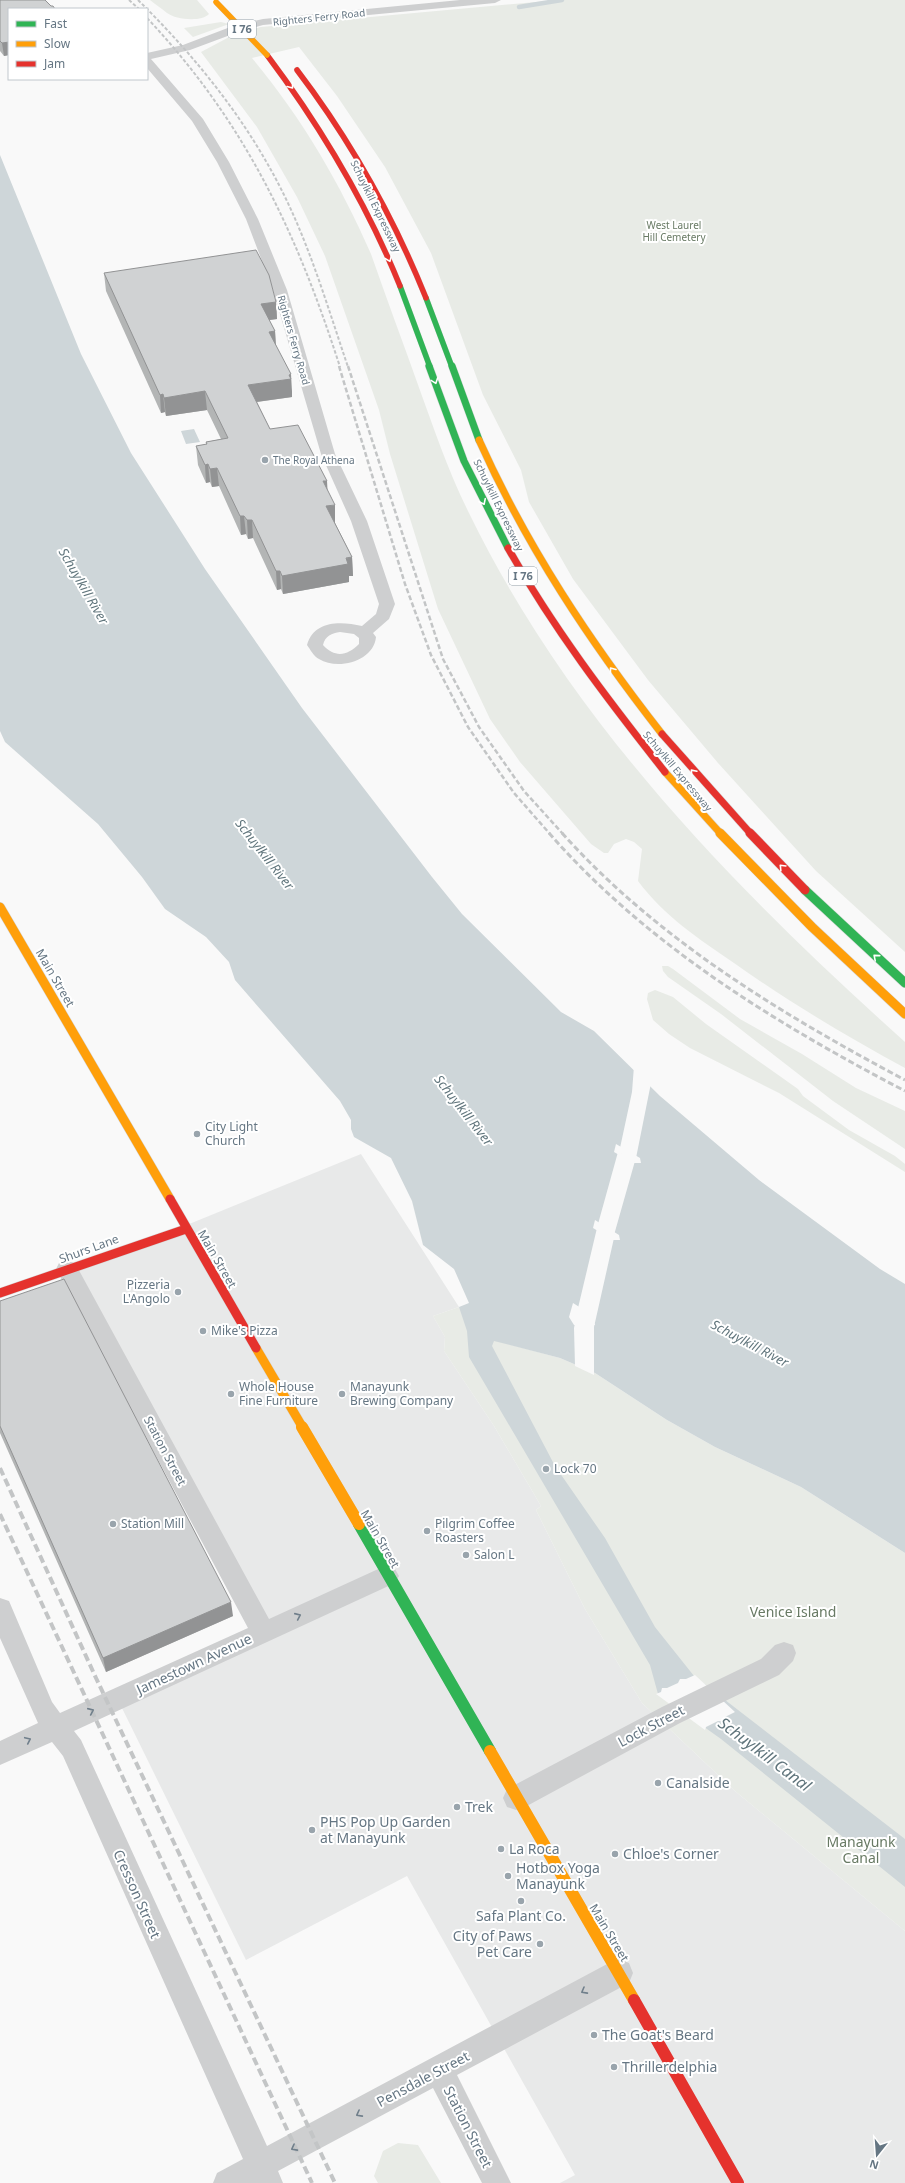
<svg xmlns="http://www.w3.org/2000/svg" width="905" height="2183" font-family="'Noto Sans',sans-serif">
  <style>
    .built { fill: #e8e9e9 }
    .green { fill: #e8ebe6 }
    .water { fill: #ced6d9; fill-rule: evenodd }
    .pier { fill: #f9f9f9 }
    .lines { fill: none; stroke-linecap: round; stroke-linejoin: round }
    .stream { stroke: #ced6d9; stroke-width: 4.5 }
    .fast-far3-casing { stroke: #d5d6d7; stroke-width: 6 }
    .fast-far2-casing { stroke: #d5d6d7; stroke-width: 8 }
    .fast-far1-casing { stroke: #d5d6d7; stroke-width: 10 }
    .fast-casing { stroke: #d5d6d7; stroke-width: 12 }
    .slow-far2-casing { stroke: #d5d6d7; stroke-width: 8 }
    .slow-far1-casing { stroke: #d5d6d7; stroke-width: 10 }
    .slow-casing { stroke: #d5d6d7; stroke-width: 12 }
    .jam-far3-casing { stroke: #d5d6d7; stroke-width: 6 }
    .jam-far2-casing { stroke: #d5d6d7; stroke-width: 8 }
    .jam-far1-casing { stroke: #d5d6d7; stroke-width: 10 }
    .jam-casing { stroke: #d5d6d7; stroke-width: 12 }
    .street { fill: #cecfd0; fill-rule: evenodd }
    .fast-far3 { stroke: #30b455; stroke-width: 5.5 }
    .fast-far2 { stroke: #30b455; stroke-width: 7 }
    .fast-far1 { stroke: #30b455; stroke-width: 9 }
    .fast { stroke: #30b455; stroke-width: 12 }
    .slow-far2 { stroke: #ff9f0a; stroke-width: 7 }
    .slow-far1 { stroke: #ff9f0a; stroke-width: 9 }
    .slow { stroke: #ff9f0a; stroke-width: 12 }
    .jam-far3 { stroke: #e5322d; stroke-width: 5.5 }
    .jam-far2 { stroke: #e5322d; stroke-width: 7 }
    .jam-far1 { stroke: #e5322d; stroke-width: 9 }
    .jam { stroke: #e5322d; stroke-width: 12 }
    .rail-far3 { stroke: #c3c5c6; stroke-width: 2; stroke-dasharray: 3.5 2; stroke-linecap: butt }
    .rail-far2 { stroke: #c3c5c6; stroke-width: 2.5; stroke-dasharray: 5 2.5; stroke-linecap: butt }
    .rail-far1 { stroke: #c3c5c6; stroke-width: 3; stroke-dasharray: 6 3; stroke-linecap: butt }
    .rail { stroke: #c3c5c6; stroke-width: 4; stroke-dasharray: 8 4; stroke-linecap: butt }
    .slow-bridge-casing { stroke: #d5d6d6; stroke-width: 6; stroke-linecap: butt }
    .slow-bridge { stroke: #ff9f0a; stroke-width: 5.5 }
    .wall { fill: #b3b5b5 }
    .shaded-wall { fill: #929394 }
    .building { fill: #d0d2d3; stroke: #929394 }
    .oneway { stroke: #fff }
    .oneway2 { stroke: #707f8b }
    .poi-dot { fill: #99a4ac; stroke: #fff; stroke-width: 1.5 }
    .labels { text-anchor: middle; stroke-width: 4; stroke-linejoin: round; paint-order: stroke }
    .far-street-label { font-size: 10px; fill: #657683; stroke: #fff }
    .far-park-label { font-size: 10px; fill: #687a64; stroke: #fff }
    .far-poi-label { font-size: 10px; fill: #657683; stroke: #fff; text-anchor: start }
    .shield { fill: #fff; stroke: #939fa8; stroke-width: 1 }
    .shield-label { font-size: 11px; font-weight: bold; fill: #657683 }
    .street-label { font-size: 12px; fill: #657683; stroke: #fff }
    .poi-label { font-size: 12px; fill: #657683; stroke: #fff; text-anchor: start }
    .water-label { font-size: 13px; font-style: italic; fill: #60757c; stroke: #fff }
    .near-park-label { font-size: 14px; fill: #687a64; stroke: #fff }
    .near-street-label { font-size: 14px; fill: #657683; stroke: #fff }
    .near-poi-label { font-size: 14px; fill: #657683; stroke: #fff; text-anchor: start }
    .near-water-label { font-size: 16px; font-style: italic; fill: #60757c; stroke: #fff }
  </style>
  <rect width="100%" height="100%" fill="#f9f9f9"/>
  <!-- built -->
  <path class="built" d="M361 1154 459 1307 433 1316 445 1337 444 1351 494 1426 541 1506 536 1510 585 1609 642 1703 735 1791 905 1931V2183H560L575 2175 407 1876 246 1960 119 1702 265 1636 74 1271Z"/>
  <!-- green -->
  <path class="green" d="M150 0H197L209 14C202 22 176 20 167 13 162 9 155 4 150 0Z
    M558 0H905V952L816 871 718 763 648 680 573 579 529 502 521 470 483 395 431 253 385 167 337 96 299 47 252 58C302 118 340 183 371 254 386 297 402 340 417 382 433 426 448 471 469 513 570 721 735 889 905 1042V1068C846 1036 789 1002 734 963 699 939 664 916 638 881L642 849 634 842 626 839 614 844 608 853H604L591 844 520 762 490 719 438 609 390 454 379 410 325 256 297 197 257 127 201 52 233 35 261 27Z
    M221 22 229 24 193 37 184 28Z
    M662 966H668L673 969 740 1019 802 1054 856 1088 905 1111V1149L833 1101 721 1014 668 977 663 971Z
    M655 990 673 997 706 1024 798 1089 803 1096 849 1130 895 1156 905 1164V1172L779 1093 690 1048 669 1034 653 1020 647 999 648 993Z
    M459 1307 482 1337 560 1358 595 1373 667 1420 715 1447 801 1487 905 1553V1931L735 1791 642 1703 585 1609 536 1510 541 1506 494 1426 444 1351 445 1337 433 1316Z
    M398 2143 418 2145 441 2183H378L374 2176 383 2151Z"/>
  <!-- water -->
  <path class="water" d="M0 155 81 354 131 453 205 569 302 708 432 877 462 914 561 1012 594 1031 660 1096 759 1180 880 1269 905 1284V1553L801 1487 715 1447 667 1420 595 1373 560 1358 494 1341 492 1346 555 1466 605 1538 655 1627 694 1676 905 1839V1887L721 1739 658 1694 650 1665 469 1357 467 1331 459 1307 469 1303 454 1269 423 1245 412 1201 391 1158 354 1137 351 1129V1120L340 1101 235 980 229 962 206 937 165 909 142 877 98 824 5 742 0 731ZM616 1144 640 1158 641 1163H633L614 1152ZM595 1220 619 1235 620 1240H613L593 1228ZM573 1303 592 1315 595 1325H574L569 1317Z
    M194 429 200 442 186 444 181 431Z"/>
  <!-- pier -->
  <path class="pier" d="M634 1066 651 1083 636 1158 620 1148 632 1092Z
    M618 1152 635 1161 614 1235 598 1224Z
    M597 1228 614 1238 594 1327V1375L575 1366 574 1328 575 1323H593L591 1317 578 1308Z
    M695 1675 735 1712 725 1717 723 1721H718L706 1727 705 1730 656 1694 661 1692 662 1688H667L678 1683 680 1679H686Z"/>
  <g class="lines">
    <!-- stream -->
    <path class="stream" d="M519 7 562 0"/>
    <!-- fast-far3 casing -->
    <g class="fast-far3-casing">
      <path id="fast-far3" d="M400 286 430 367
        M426 298 452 367"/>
    </g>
    <!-- fast-far2 casing -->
    <g class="fast-far2-casing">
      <path id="fast-far2" d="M429 366 464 461 508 548
        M452 366 479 440"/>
    </g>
    <!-- fast-far1 casing -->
    <g class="fast-far1-casing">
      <path id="fast-far1" d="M805 890 905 983"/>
    </g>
    <!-- fast casing -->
    <g class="fast-casing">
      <path id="fast" d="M359 1524 490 1751"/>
    </g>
    <!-- slow-far2 casing -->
    <g class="slow-far2-casing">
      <path id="slow-far2" d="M479 440C527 547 590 642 662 734
        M665 772 721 834"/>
    </g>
    <!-- slow-far1 casing -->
    <g class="slow-far1-casing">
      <path id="slow-far1" d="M720 833 812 927 905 1014
        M0 907 170 1199
        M256 1348 303 1428"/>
    </g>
    <!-- slow casing -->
    <g class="slow-casing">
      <path id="slow" d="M302 1427 359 1524
        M490 1751 634 2000"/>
    </g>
    <!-- jam-far3 casing -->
    <g class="jam-far3-casing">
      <path id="jam-far3" d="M267 55C321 127 366 202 400 286
        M297 70C351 141 393 216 426 298"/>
    </g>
    <!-- jam-far2 casing -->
    <g class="jam-far2-casing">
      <path id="jam-far2" d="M508 548C553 628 608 700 665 772
        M662 734 751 834"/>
    </g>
    <!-- jam-far1 casing -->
    <g class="jam-far1-casing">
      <path id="jam-far1" d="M750 833 805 890
        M170 1199 256 1348
        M0 1293 186 1229"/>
    </g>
    <!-- jam casing -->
    <g class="jam-casing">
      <path id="jam" d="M634 2000 738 2183"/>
    </g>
    <!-- street -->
    <path class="street" d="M460 0H501L495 3 263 25 241 31 190 50 151 59 203 119 229 162 258 219 287 290 335 454 367 521 395 604 389 619 373 633 376 637C374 661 338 671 319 659 314 657 310 649 307 645 314 620 341 621 362 626L376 614 379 604 351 521 321 454 273 290 246 219 217 162 192 121 147 68V53L183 45 233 26 263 19ZM340 632 354 634 359 638V644C347 656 335 658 323 645 325 636 332 633 340 632Z
      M67 1261 75 1263 269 1619 387 1565 395 1569 399 1576 395 1583 74 1731 81 1740 267 2146 609 1963 619 1959 629 1963 633 1973 629 1983 457 2075 511 2183H482L433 2088 278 2171 283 2183H213L217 2173 243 2159 63 1756 52 1742 0 1765V1741L38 1723 0 1638V1598L9 1601 52 1702 60 1713 248 1628 56 1269 59 1263Z
      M784 1642 793 1645 796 1653 793 1661 779 1675 680 1723 525 1807 516 1810 507 1807 503 1798 507 1789 662 1707 761 1659 775 1645Z"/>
    <!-- fast-far3 -->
    <use href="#fast-far3" class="fast-far3"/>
    <!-- fast-far2 -->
    <use href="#fast-far2" class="fast-far2"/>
    <!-- fast-far1 -->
    <use href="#fast-far1" class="fast-far1"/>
    <!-- fast -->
    <use href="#fast" class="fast"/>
    <!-- slow-far2 -->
    <use href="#slow-far2" class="slow-far2"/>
    <!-- slow-far1 -->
    <use href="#slow-far1" class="slow-far1"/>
    <!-- slow -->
    <use href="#slow" class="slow"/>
    <!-- jam-far3 -->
    <use href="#jam-far3" class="jam-far3"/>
    <!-- jam-far2 -->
    <use href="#jam-far2" class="jam-far2"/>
    <!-- jam-far1 -->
    <use href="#jam-far1" class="jam-far1"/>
    <!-- jam -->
    <use href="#jam" class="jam"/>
    <!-- rail-far3 -->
    <path class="rail-far3" d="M129 0 139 9
      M138 0C197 58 250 124 286 199 312 253 329 311 348 367
      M147 18C245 122 297 233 340 367"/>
    <!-- rail-far2 -->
    <path class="rail-far2" d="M339 366 405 584 431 655 468 727 514 793 550 834
      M348 366 443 659 479 727 524 791 563 834"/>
    <!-- rail-far1 -->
    <path class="rail-far1" d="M549 833C647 945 775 1023 905 1091
      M562 833C657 939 781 1014 905 1080"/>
    <!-- rail -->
    <path class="rail" d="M0 1468 96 1678 335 2183
      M0 1514 312 2183"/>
    <!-- slow-bridge casing -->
    <g class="slow-bridge-casing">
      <path id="slow-bridge" d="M216 2 267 55"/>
    </g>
    <!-- slow-bridge -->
    <use href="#slow-bridge" class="slow-bridge"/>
  </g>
  <!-- wall -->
  <path class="wall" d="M0 0 9 9V55L4 56 0 51Z
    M104 273 276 302 277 319 269 320 275 331 276 345 292 392V397L257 402 270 429 327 491 335 523 352 557 353 576H349V582L283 594 281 589 277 590 253 538 248 539 246 534 241 535 219 486 212 487 210 482 206 483 198 465 196 446 206 445V442L221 439 207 410 166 416 165 412 161 413 106 291Z
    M0 1301 233 1616 106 1672 0 1433Z"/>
  <!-- shaded-wall -->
  <path class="shaded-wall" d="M9 42V55L4 56 2 43Z
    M276 302 277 319 262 321 261 304Z
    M275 331 276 349 269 332Z
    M291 374 292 392V397L249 403 248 385Z
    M205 391 207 410 166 416 164 398Z
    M163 394 165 412 161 413 160 395Z
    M208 464 210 482 206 483 205 465Z
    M217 468 219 486 212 487 210 469Z
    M323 481H327L328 499Z
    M335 505V523L327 525 326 506Z
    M240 516H244L246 534 241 535Z
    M247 520H252L253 538 248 539Z
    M352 557 353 576H349V582L283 594 282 576Z
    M276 571H280L281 589 277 590Z
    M231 1602 233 1616 106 1672 103 1658Z"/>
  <!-- building -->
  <path class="building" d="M0 0H45L51 6H53L55 9H9V42L2 43 0 41Z
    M256 250 269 275 276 302 261 304 275 331 269 332 291 374 289 375 291 379 248 385 270 429 298 425 327 481H323L335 505 326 506 352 557 346 558 348 564 282 576 280 571H276L252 520H247L244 516H240L217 468 210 469 208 464 205 465 196 446 207 444 206 442 228 438 205 391 164 398 163 394 160 395 104 273Z
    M64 1279 231 1602 103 1658 0 1426V1301Z"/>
  <!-- one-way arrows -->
  <defs><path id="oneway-chevron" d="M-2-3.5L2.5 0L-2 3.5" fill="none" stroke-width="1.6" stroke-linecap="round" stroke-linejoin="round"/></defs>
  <g class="oneway">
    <use href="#oneway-chevron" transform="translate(291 86) rotate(52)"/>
    <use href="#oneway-chevron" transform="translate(389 259) rotate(68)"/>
    <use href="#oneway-chevron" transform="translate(435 381) rotate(70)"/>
    <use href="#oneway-chevron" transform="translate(483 502) rotate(64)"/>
    <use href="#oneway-chevron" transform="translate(612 670) rotate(-127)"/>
    <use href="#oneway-chevron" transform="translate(693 772) rotate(-131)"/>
    <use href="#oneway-chevron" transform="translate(782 867) rotate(-134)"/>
    <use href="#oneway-chevron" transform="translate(876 957) rotate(-139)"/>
  </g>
  <g class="oneway2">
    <use href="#oneway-chevron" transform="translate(298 1616) rotate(-24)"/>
    <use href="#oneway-chevron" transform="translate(91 1711) rotate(-24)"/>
    <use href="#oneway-chevron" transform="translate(28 1740) rotate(-25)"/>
    <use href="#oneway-chevron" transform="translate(584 1991) rotate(151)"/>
    <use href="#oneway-chevron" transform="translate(359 2114) rotate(152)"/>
    <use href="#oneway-chevron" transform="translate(294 2148) rotate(152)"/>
  </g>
  <!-- markers -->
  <g class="poi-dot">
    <circle cx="265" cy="460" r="4"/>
    <circle cx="197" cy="1134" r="4"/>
    <circle cx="178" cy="1292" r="4"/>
    <circle cx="203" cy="1331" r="4"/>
    <circle cx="231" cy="1394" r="4"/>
    <circle cx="342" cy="1394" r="4"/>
    <circle cx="546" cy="1469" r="4"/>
    <circle cx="113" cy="1524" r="4"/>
    <circle cx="427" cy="1531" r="4"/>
    <circle cx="466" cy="1555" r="4"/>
    <circle cx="658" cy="1783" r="4"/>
    <circle cx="457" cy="1807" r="4"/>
    <circle cx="312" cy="1830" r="4"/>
    <circle cx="501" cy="1849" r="4"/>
    <circle cx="615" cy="1854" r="4"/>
    <circle cx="508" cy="1876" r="4"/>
    <circle cx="521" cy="1901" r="4"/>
    <circle cx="540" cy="1944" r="4"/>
    <circle cx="594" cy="2035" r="4"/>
    <circle cx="614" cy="2067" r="4"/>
  </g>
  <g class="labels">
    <!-- far-street labels -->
    <g class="far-street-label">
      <text transform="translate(319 17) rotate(-6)" y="4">Righters Ferry Road</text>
      <text transform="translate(376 206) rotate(64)" y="4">Schuylkill Expressway</text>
      <text transform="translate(294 340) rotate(74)" y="4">Righters Ferry Road</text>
      <text transform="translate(499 505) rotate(64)" y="4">Schuylkill Expressway</text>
      <text transform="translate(678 771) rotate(50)" y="4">Schuylkill Expressway</text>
    </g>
    <!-- far-park labels -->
    <g class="far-park-label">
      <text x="674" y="229">West Laurel<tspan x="674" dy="12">Hill Cemetery</tspan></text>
    </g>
    <!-- far-poi labels -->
    <g class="far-poi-label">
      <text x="273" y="464">The Royal Athena</text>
    </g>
    <!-- shield labels -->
    <g class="shield">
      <rect x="228" y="20" width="28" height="18" rx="3"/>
      <rect x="509" y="567" width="28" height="18" rx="3"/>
    </g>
    <g class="shield-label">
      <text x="242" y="33">I 76</text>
      <text x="523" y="580">I 76</text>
    </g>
    <!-- street labels -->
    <g class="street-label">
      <text transform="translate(55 978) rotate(60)" y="4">Main Street</text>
      <text transform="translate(89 1249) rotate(-20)" y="4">Shurs Lane</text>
      <text transform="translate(217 1259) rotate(60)" y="4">Main Street</text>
      <text transform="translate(165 1451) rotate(62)" y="4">Station Street</text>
      <text transform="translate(380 1539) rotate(60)" y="4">Main Street</text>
      <text transform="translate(609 1933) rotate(59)" y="4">Main Street</text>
    </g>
    <!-- poi labels -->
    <g class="poi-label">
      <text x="205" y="1131">City Light<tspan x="205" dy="14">Church</tspan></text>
      <text x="170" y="1289" text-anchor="end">Pizzeria<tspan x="170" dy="14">L'Angolo</tspan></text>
      <text x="211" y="1335">Mike's Pizza</text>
      <text x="239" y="1391">Whole House<tspan x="239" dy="14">Fine Furniture</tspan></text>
      <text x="350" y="1391">Manayunk<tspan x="350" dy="14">Brewing Company</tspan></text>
      <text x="554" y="1473">Lock 70</text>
      <text x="121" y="1528">Station Mill</text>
      <text x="435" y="1528">Pilgrim Coffee<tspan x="435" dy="14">Roasters</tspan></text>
      <text x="474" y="1559">Salon L</text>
    </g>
    <!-- water labels -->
    <g class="water-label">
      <text transform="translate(84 586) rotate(60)" y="5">Schuylkill River</text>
      <text transform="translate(265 854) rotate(52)" y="5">Schuylkill River</text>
      <text transform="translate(464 1110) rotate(52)" y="5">Schuylkill River</text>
      <text transform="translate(750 1343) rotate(28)" y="5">Schuylkill River</text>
    </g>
    <!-- near-park labels -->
    <g class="near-park-label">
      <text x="793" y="1617">Venice Island</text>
      <text x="861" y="1847">Manayunk<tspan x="861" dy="16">Canal</tspan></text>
    </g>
    <!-- near-street labels -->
    <g class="near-street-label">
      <text transform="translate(194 1664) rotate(-25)" y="5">Jamestown Avenue</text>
      <text transform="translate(651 1726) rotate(-28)" y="5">Lock Street</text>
      <text transform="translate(137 1894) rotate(66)" y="5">Cresson Street</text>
      <text transform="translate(423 2079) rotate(-28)" y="5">Pensdale Street</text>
      <text transform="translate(468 2127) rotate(63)" y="5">Station Street</text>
    </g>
    <!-- near-poi labels -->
    <g class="near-poi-label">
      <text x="666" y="1788">Canalside</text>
      <text x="465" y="1812">Trek</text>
      <text x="320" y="1827">PHS Pop Up Garden<tspan x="320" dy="16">at Manayunk</tspan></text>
      <text x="509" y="1854">La Roca</text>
      <text x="623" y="1859">Chloe's Corner</text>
      <text x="516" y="1873">Hotbox Yoga<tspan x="516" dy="16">Manayunk</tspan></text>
      <text x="521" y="1921" text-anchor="middle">Safa Plant Co.</text>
      <text x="532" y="1941" text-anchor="end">City of Paws<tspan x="532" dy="16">Pet Care</tspan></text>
      <text x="602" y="2040">The Goat's Beard</text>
      <text x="622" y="2072">Thrillerdelphia</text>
    </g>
    <!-- near-water labels -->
    <g class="near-water-label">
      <text transform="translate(765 1754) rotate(37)" y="6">Schuylkill Canal</text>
    </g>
  </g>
  <!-- legend -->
  <rect x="8" y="8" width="140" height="72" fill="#ffffff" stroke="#c1c8cd"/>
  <rect x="16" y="21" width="20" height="6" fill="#30b455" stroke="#c1c8cd"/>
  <text x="44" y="28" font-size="12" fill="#657683">Fast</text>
  <rect x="16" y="41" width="20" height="6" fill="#ff9f0a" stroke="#c1c8cd"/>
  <text x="44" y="48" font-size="12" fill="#657683">Slow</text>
  <rect x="16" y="61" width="20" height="6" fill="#e5322d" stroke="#c1c8cd"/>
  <text x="44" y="68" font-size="12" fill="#657683">Jam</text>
  <!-- north arrow -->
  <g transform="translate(877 2155) rotate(197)" stroke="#ffffff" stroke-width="3" paint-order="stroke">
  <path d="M0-3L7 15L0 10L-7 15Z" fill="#657683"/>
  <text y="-6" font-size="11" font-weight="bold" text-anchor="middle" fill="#657683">N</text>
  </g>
</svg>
